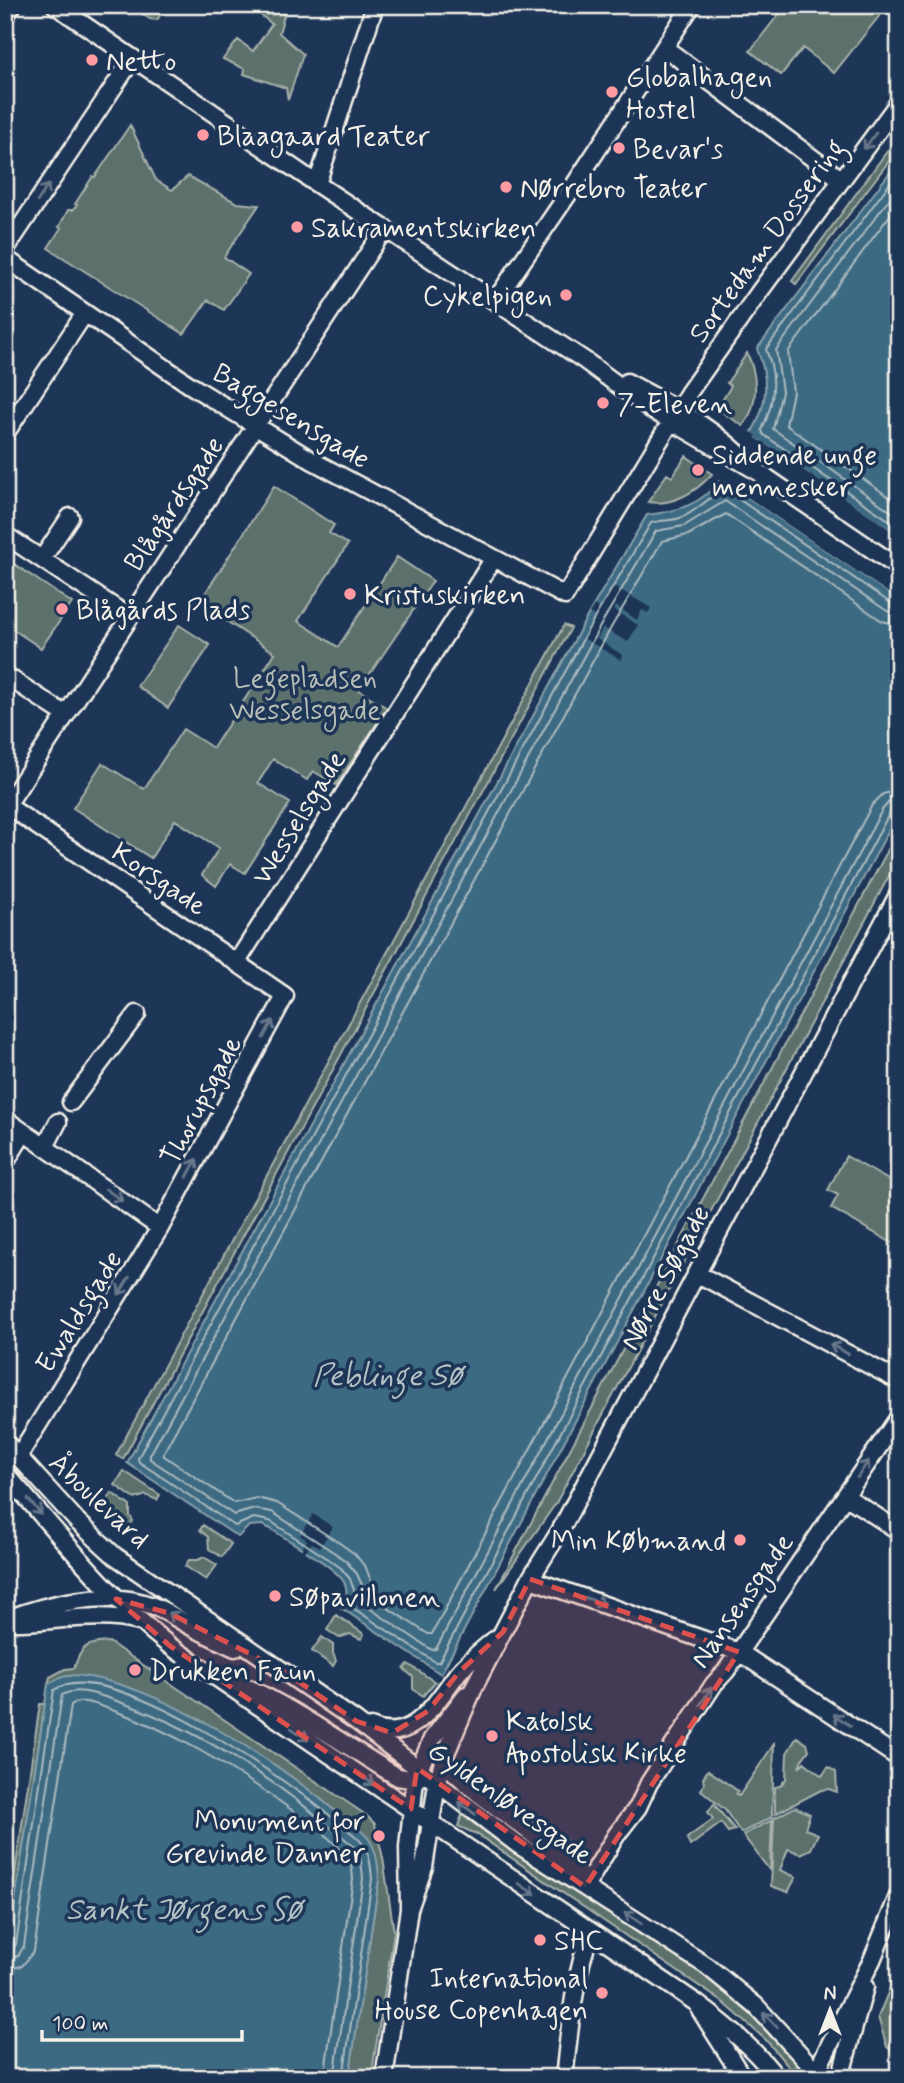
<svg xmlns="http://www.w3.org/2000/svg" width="904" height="2083" font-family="Mynerve,sans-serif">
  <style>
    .green { fill: #5b716c; stroke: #a8b1aa; stroke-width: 2 }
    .water { fill: #3e6a83; stroke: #87a0ab; stroke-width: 2 }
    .pier { fill: #1d3557 }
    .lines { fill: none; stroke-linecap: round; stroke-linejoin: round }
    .shore { stroke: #abbbc0; stroke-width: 2 }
    .minor-casing { stroke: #f4f1e8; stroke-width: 21 }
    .minor { stroke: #1d3557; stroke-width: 16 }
    .oneway { stroke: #68778a }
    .marked { fill: #dc504e; fill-opacity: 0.2; stroke: #dc504e; stroke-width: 5; stroke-dasharray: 14 9; stroke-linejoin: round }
    .poi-dot { fill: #ff9aa2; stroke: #1d3557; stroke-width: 2.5 }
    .labels { text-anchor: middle; stroke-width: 7; stroke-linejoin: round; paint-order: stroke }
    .poi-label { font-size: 28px; fill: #f4f1e8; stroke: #1d3557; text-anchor: start }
    .street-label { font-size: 28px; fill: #f4f1e8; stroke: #1d3557 }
    .park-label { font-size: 28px; fill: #b7beb6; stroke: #1d3557 }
    .water-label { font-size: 30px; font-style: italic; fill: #b4c2c5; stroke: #1d3557 }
  </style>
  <rect width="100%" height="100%" fill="#1d3557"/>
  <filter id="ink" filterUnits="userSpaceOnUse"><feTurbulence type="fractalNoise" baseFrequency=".0143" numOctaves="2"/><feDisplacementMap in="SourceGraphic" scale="14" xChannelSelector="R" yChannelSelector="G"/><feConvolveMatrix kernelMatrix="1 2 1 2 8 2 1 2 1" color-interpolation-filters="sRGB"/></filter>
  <g filter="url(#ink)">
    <!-- green -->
    <path class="green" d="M129 5H167L157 20 150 19Z
      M256 5H287L279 33 303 54 288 100 286 88 244 74 245 69 223 59 238 40 253 51 272 24 254 10Z
      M786 5H878L884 10 834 73 803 48 781 75 750 51Z
      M130 125 156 180 172 190 188 176 237 203 259 205 224 257 249 274 224 310 208 300 184 334 48 248 61 228 59 227 68 210H73L77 205 75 204 93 176 95 177Z
      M899 135V148L796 284 792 281Z
      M747 353C758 376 759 405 743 426L717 409 731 386 727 383Z
      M686 456 712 474C696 492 673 506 648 502L667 474 672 477Z
      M274 486 334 525 329 533 348 544 298 621 338 647 397 557 433 581 359 690 387 708 336 785 313 771 307 780 273 759 258 783 290 803 245 873 230 864 216 886 202 875 219 848 175 820 151 858 73 808 102 763 144 789 183 729 213 748 275 653 199 603Z
      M5 558 72 603 41 648 5 624Z
      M179 625 210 645 168 708 137 686Z
      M564 625 571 628 123 1459 116 1455Z
      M899 829V857L556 1503 496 1589Z
      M846 1156 899 1186V1247L831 1208 838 1195 828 1190Z
      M124 1471 160 1495 157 1500 146 1495 135 1499 115 1485Z
      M112 1493 130 1506V1516L133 1521 129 1526 104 1505Z
      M203 1525 231 1544 222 1557 209 1549 208 1537 200 1530Z
      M204 1557 217 1565 206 1580 185 1566 189 1560H198Z
      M336 1615 364 1634 361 1639 350 1634 339 1638 327 1630Z
      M322 1637 333 1645V1653L336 1661 333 1666 312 1651Z
      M109 1642 366 1815 375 1824 383 1858 394 1932 371 2078H349L379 1879 368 1838 318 1797 274 1765 192 1715 48 1684 50 1677 65 1669 74 1668C83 1645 84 1644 109 1642Z
      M408 1664 435 1682 423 1696 413 1689V1677L404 1669Z
      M40 1704H45L5 1966V1938Z
      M797 1737 807 1744 809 1750 801 1761 799 1768 804 1762 822 1776 828 1767 836 1772 837 1792 829 1789 821 1790 775 1814V1787L780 1786 786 1779 787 1753Z
      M774 1744 772 1817 741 1833 725 1810 701 1790 704 1784 703 1778 708 1770 738 1791 736 1794 739 1796Z
      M508 1802 580 1850 579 1851 568 1850 505 1806Z
      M714 1804 735 1830 728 1832 721 1823 690 1846 687 1838 713 1819 708 1812Z
      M795 1807 810 1814 805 1829 818 1834 811 1849 801 1854 788 1849 780 1870 796 1877 788 1892 771 1886 774 1818Z
      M462 1815 507 1847 692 1966C731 1994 765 2026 797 2062L793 2072 766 2040 724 2003 478 1835 458 1826Z
      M772 1820 770 1871 743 1835Z
      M899 1966V2055L887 2047 878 2017Z"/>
    <!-- water -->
    <path class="water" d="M899 160V536L755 438 756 435 752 432C768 404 769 379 757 349Z
      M719 481 723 484 725 482 899 600V811L441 1674 341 1608C346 1600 349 1591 344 1582 334 1566 289 1541 271 1529L262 1525 249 1526 238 1537 127 1463 589 613 647 515C678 511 699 506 719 481Z
      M76 1675C156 1683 274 1759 335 1811 345 1819 360 1828 368 1838 377 1850 378 1865 379 1879L349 2078H5V1966L48 1684 62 1677Z"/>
    <!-- pier -->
    <path class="pier" d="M752 432 757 435 756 438 871 516 899 536V540L753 441 750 435Z
      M721 478 727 479 899 596V600L725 482 723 484 719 481Z
      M614 586 651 608 648 613 642 610 637 620 616 606 614 610 638 625 628 642 603 628 597 639 623 655 621 660 583 638 596 617 589 613 594 605 601 609Z
      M313 1514 333 1527 320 1547 312 1543 305 1552 301 1550 307 1540 300 1535Z"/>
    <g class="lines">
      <!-- shore -->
      <path class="shore" d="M899 171 766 349C767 354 770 359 771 365 777 388 771 410 762 430L764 435 899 527
        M899 186 776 350 782 392 773 429 899 517
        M899 203 788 352 793 392 786 425 899 504
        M899 606 892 604 725 490C712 493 696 513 680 518 671 521 660 520 651 523L595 617 138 1458 139 1462 235 1526 254 1518 270 1521 330 1560 341 1568 350 1579 354 1590 353 1608 435 1662H439L889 814 893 810H899
        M899 614 887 611 725 501 684 526 656 531 603 621 150 1455V1459L234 1515 254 1509 272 1512 335 1553 347 1562 357 1574 362 1585 363 1604 432 1650 436 1649 882 810 889 802 899 801
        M899 625 882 621 726 514 688 535 662 541 612 626 164 1452V1456L234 1503 257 1498 277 1503 341 1544 355 1554 366 1568 371 1581 374 1599 428 1634H432L872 805 883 794 899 790
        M5 1951 12 1950 16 1944 54 1690C110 1654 292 1784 338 1822 345 1829 356 1835 362 1843 370 1854 371 1867 372 1879L343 2078
        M5 1960 18 1956 24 1946 62 1695C78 1686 98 1695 114 1700 194 1727 270 1776 335 1831 341 1836 350 1842 355 1848 362 1857 362 1869 363 1879L334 2078
        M5 1970 22 1966 34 1951 71 1705C82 1697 100 1706 112 1710 173 1731 229 1766 282 1803 303 1818 327 1834 345 1854 352 1861 352 1870 353 1879L324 2078"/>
      <!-- minor casing -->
      <g class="minor-casing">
        <path id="minor" d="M55 5 317 184 584 360 652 410 757 471 899 568
          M5 16 13 5
          M665 48 842 180
          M317 184 375 5
          M5 250 133 58
          M5 258 190 385 313 461 565 596 689 392 760 291 899 102
          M495 301 573 187 692 5
          M627 382C667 403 707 424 740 455
          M5 434 85 313
          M5 535 129 617
          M42 559 70 517
          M5 675 66 715
          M5 804 285 996 160 1228 18 1457
          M5 808 385 228
          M237 962 494 558
          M71 1102 137 1014
          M5 1119 160 1228
          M45 1147 58 1122
          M5 1163 24 1132
          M696 1273 899 1381
          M5 1442 78 1522 115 1556 356 1721 517 1844 707 1966 756 2006 822 2078
          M5 1473C58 1533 107 1596 170 1646L695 2002C725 2024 754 2048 777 2078
          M845 1496 899 1531
          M530 1579 739 1652 899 1758
          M5 1620C49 1603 107 1589 153 1606 169 1612 181 1622 196 1629 209 1636 222 1642 235 1648
          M10 1622C51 1623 99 1611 139 1622
          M242 1685C297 1710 346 1746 398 1777L410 1779 424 1776
          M371 1727C413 1746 436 1701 458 1673 468 1661 482 1650 494 1640
          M444 1758 447 1766 478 1793 535 1836 573 1862 584 1886
          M585 1887 617 1834 638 1807 649 1783 714 1684 726 1671 899 1417
          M409 1909 424 1867 437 1784 444 1758 475 1685 530 1579 560 1531 899 893
          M700 2010 743 2078
          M384 2078 409 1909 408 1847 415 1779 432 1739 466 1695
          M564 2078C570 2028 573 1979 591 1932
          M813 2078 872 1960 899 1894
          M840 2078 865 1987"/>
      </g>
      <!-- minor -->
      <use href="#minor" class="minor"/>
    </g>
    <!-- one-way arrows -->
    <defs><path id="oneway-shaft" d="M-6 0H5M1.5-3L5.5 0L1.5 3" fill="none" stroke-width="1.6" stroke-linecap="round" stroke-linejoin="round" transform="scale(1.75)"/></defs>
    <g class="oneway">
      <use href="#oneway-shaft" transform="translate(870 141) rotate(126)"/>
      <use href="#oneway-shaft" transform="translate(43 193) rotate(-56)"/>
      <use href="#oneway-shaft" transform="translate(268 1029) rotate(-62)"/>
      <use href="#oneway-shaft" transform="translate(192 1168) rotate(-62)"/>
      <use href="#oneway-shaft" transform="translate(114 1195) rotate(35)"/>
      <use href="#oneway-shaft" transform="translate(124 1286) rotate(122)"/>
      <use href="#oneway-shaft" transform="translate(839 1349) rotate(-152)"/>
      <use href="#oneway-shaft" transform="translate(863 1469) rotate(-56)"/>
      <use href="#oneway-shaft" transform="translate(35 1507) rotate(49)"/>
      <use href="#oneway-shaft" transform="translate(595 1601) rotate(19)"/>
      <use href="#oneway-shaft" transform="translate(177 1618) rotate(-149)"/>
      <use href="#oneway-shaft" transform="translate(706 1696) rotate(-57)"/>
      <use href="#oneway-shaft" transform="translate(842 1720) rotate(-146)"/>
      <use href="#oneway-shaft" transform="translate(300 1734) rotate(34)"/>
      <use href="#oneway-shaft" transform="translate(366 1779) rotate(34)"/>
      <use href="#oneway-shaft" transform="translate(467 1808) rotate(-142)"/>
      <use href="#oneway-shaft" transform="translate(527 1889) rotate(34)"/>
      <use href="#oneway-shaft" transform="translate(633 1918) rotate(-147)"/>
      <use href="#oneway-shaft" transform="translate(770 2020) rotate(-135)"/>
    </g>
  </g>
  <!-- marked area -->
  <path class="marked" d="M530 1579 739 1652 585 1887 417 1768 411 1809 170 1646 116 1599 169 1613 282 1670 356 1721 392 1733 428 1711 459 1672 503 1632Z"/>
  <!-- markers -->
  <g class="poi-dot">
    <circle cx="92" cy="60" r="7"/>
    <circle cx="612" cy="92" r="7"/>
    <circle cx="203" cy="135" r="7"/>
    <circle cx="619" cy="148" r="7"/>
    <circle cx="506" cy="187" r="7"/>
    <circle cx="297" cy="227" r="7"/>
    <circle cx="566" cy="295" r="7"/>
    <circle cx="603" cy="403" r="7"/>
    <circle cx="698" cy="470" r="7"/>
    <circle cx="350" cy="594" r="7"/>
    <circle cx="62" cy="609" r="7"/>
    <circle cx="740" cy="1540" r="7"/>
    <circle cx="275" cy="1596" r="7"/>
    <circle cx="135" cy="1670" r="7"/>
    <circle cx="492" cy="1736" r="7"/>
    <circle cx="379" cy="1836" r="7"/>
    <circle cx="540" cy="1940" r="7"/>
    <circle cx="602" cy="1993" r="7"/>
  </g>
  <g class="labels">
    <!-- poi labels -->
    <g class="poi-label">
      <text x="106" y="70">Netto</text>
      <text x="626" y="86">Globalhagen<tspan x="626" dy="32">Hostel</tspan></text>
      <text x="217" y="145">Blaagaard Teater</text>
      <text x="633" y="158">Bevar's</text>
      <text x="520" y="197">Nørrebro Teater</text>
      <text x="311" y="237">Sakramentskirken</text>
      <text x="552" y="305" text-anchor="end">Cykelpigen</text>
      <text x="617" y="413">7-Eleven</text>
      <text x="712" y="464">Siddende unge<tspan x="712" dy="32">mennesker</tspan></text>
      <text x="364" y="604">Kristuskirken</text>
      <text x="76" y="619">Blågårds Plads</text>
      <text x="726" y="1550" text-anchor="end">Min Købmand</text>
      <text x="289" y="1606">Søpavillonen</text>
      <text x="149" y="1680">Drukken Faun</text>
      <text x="506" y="1730">Katolsk<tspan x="506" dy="32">Apostolisk Kirke</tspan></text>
      <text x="365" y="1830" text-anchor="end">Monument for<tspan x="365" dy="32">Grevinde Danner</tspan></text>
      <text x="554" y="1950">SHC</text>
      <text x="588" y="1987" text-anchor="end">International<tspan x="588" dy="32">House Copenhagen</tspan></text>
    </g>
    <!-- street labels -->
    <g class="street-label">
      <text transform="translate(766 240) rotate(-54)" y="10">Sortedam Dossering</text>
      <text transform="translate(292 415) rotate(31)" y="10">Baggesensgade</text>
      <text transform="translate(173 503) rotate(-56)" y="10">Blågårdsgade</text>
      <text transform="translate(298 817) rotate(-58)" y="10">Wesselsgade</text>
      <text transform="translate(160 878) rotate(34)" y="10">Korsgade</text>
      <text transform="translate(200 1100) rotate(-62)" y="10">Thorupsgade</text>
      <text transform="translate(664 1277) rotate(-62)" y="10">Nørre Søgade</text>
      <text transform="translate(78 1311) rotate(-58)" y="10">Ewaldsgade</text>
      <text transform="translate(100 1500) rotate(43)" y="10">Åboulevard</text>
      <text transform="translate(741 1600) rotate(-55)" y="10">Nansensgade</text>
      <text transform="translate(511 1802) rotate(35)" y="10">Gyldenløvesgade</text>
    </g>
    <!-- park labels -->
    <g class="park-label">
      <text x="305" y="687">Legepladsen<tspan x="305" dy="32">Wesselsgade</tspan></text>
    </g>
    <!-- water labels -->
    <g class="water-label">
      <text x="388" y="1385">Peblinge Sø</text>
      <text x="184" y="1919">Sankt Jørgens Sø</text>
    </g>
  </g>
  <!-- margin -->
  <rect width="904" height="2083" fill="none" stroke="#1d3557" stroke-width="28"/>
  <rect x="14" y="14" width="876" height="2055" fill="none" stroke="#f4f1e8" stroke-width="2.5" filter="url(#ink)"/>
  <!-- north arrow -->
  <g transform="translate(830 2010)" stroke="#1d3557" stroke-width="5" paint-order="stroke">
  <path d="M0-5L12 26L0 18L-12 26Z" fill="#f4f1e8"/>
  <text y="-10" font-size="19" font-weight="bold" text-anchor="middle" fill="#f4f1e8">N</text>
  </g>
  <!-- scale -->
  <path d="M42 2030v10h200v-10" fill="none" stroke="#f4f1e8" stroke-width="3.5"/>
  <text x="52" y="2030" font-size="21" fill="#f4f1e8" stroke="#1d3557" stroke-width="5" paint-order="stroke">100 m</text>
</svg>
